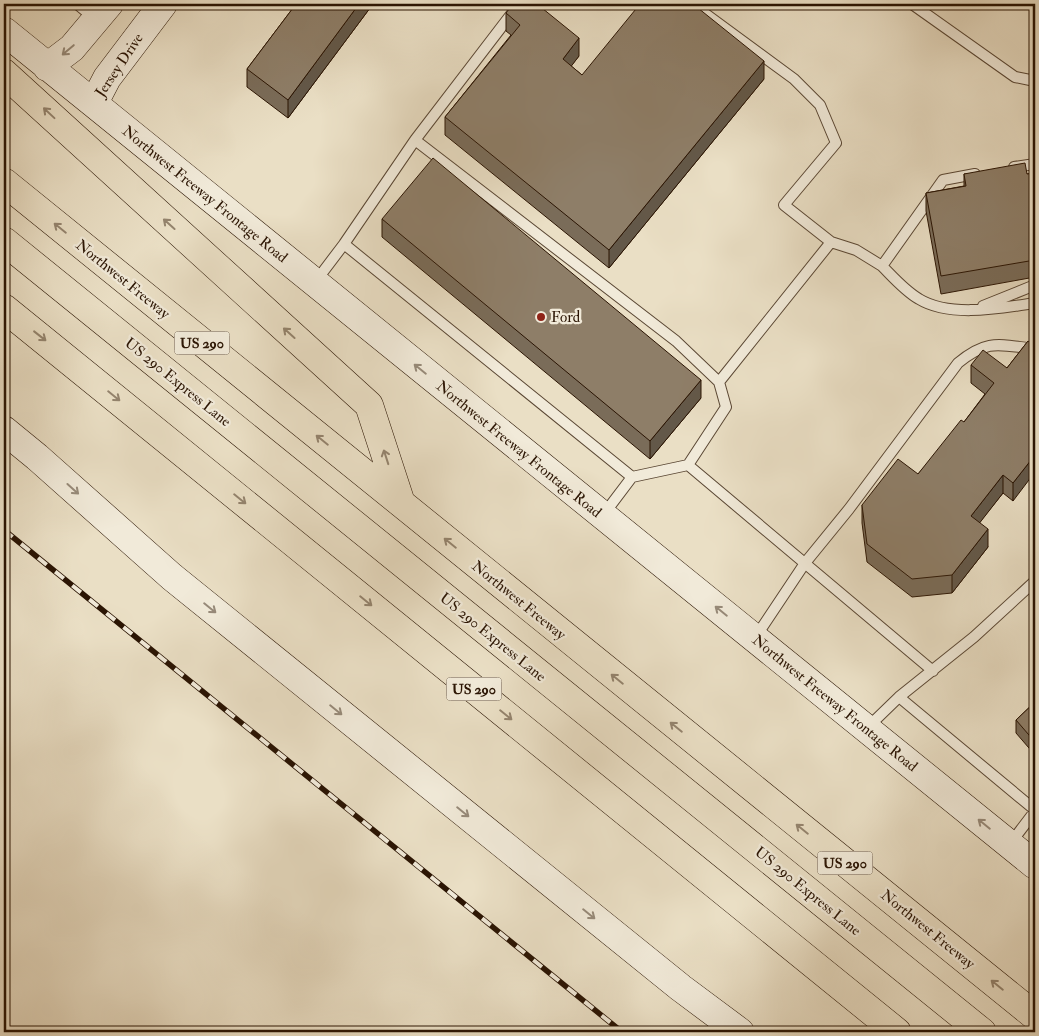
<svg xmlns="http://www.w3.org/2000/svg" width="1039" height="1036" font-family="'IM FELL Double Pica',serif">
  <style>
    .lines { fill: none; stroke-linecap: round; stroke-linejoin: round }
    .lane-casing { stroke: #5a4734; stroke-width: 12 }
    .secondary-casing { stroke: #2a1403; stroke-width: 29 }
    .highway-casing { stroke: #2a1403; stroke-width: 29 }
    .lane { stroke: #f1ead9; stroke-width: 10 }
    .secondary { stroke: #f1ead9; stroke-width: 28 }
    .highway { stroke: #eadfc5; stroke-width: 28 }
    .rail-casing { stroke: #2a1403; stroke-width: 5.5 }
    .rail { stroke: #f1ead9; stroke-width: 4; stroke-dasharray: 11; stroke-linecap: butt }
    .wall { fill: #7a6c59; stroke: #2a1403 }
    .shaded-wall { fill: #635849; stroke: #2a1403 }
    .building { fill: #8e7e68; stroke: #2a1403 }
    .oneway { stroke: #978a79 }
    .oneway2 { stroke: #94846e }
    .poi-dot { fill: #8f2418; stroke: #f1ead9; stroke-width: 2 }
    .labels { text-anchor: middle; stroke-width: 4.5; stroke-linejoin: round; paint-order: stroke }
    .shield { fill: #f1ead9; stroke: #665443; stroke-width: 1 }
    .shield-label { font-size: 14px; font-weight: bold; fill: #2a1403 }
    .street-label { font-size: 15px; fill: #2a1403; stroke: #f1ead9 }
    .poi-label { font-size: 15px; fill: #2a1403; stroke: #f1ead9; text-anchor: start }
  </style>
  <rect width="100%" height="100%" fill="#eadfc5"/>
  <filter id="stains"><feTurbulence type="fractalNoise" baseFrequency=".004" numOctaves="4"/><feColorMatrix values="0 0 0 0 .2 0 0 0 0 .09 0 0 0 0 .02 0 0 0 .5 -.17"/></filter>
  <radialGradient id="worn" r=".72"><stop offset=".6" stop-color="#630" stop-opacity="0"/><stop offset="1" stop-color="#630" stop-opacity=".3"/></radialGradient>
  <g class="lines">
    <!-- lane casing -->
    <g class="lane-casing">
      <path id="lane" d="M77 4 95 19
        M692 4 794 79 820 105 836 143 784 205 831 242
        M912 4 1015 77 1035 81
        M415 140 676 341 719 382
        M1014 167 1035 164
        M975 174 943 180 882 266C893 277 905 291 919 299 950 318 1001 308 1035 303
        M344 244 632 477
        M316 281 344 244 415 140 519 4
        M983 306 1035 285
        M688 465 933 671
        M604 514 632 477 688 465 726 407 719 382 831 242 856 250 882 266
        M755 638 805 563 849 509 958 363C988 338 1000 345 1035 349
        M899 697 1035 810
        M867 728 899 697 974 637 1035 581
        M1010 844 1035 811"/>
    </g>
    <!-- secondary casing -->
    <g class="secondary-casing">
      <path id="secondary" d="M4 31 1035 865
        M47 67 72 48 109 4
        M94 103 107 78 163 4
        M4 430 37 457 172 577 681 988 740 1032"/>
    </g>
    <!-- highway casing -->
    <g class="highway-casing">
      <path id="highway" d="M4 73 369 405 401 503
        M4 182 1035 1016
        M4 241 982 1032
        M4 308 897 1032"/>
    </g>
    <!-- lane -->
    <use href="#lane" class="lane"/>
    <!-- secondary -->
    <use href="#secondary" class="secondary"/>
    <!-- highway -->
    <use href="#highway" class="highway"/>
    <!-- rail casing -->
    <g class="rail-casing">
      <path id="rail" d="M4 530 622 1032"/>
    </g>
    <!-- rail -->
    <use href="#rail" class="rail"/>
  </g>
  <!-- wall -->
  <path class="wall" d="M296 4H373L288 118 247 87V69Z
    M506 13 579 56 571 66 582 75 764 79 609 268 445 135V117L511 35 506 31Z
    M1035 173V277L941 294 926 211V193L964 186V174H1027Z
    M382 219 701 398 650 459 382 237Z
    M1028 341 1013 501 1003 493 979 523 988 547 952 593 912 597 867 562 862 523V505L918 474 964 422 985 394 971 383V365L1007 368Z
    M1035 702V755L1016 733V720Z"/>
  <!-- shaded-wall -->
  <path class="shaded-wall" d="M359 4H373L288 118V100Z
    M579 38V56L563 77V59Z
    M764 61V79L609 268V250Z
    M701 380V398L650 459V441Z
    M1035 455V472L1013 501V483Z
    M1003 475V493L971 534V516Z
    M988 529V547L952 593V575Z"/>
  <!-- building -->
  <path class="building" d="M296 4H359L288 100 247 69Z
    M513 4H537L579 38 563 59 582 75 640 4H693L764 61 609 250 445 117 520 25 506 13Z
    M433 158 701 380 650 441 382 219Z
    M1025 163 1027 174 1035 173V260L941 276 926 193 966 186 964 174Z
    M1028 341 1035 346V455L1013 483 1003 475 971 516 988 529 952 575 912 579 867 544 862 505 898 459 918 474 961 420 964 422 994 383 971 365 983 350 1007 368Z
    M1035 702V742L1016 720Z"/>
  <!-- one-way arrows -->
  <defs><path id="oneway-shaft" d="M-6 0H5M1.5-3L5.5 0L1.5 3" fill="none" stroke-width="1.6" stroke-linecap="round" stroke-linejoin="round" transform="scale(1.25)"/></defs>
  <g class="oneway">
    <use href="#oneway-shaft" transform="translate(68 50) rotate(140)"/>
    <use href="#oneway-shaft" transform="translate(420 369) rotate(-141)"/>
    <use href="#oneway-shaft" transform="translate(73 489) rotate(42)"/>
    <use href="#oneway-shaft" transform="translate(210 608) rotate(39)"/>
    <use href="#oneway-shaft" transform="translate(721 611) rotate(-141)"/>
    <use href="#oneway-shaft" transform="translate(336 710) rotate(39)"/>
    <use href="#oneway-shaft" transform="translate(463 812) rotate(39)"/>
    <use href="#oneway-shaft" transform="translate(984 824) rotate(-141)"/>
    <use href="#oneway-shaft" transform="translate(589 914) rotate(39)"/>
  </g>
  <g class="oneway2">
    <use href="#oneway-shaft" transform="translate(49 113) rotate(-137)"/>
    <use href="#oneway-shaft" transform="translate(169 224) rotate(-138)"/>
    <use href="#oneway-shaft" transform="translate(60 228) rotate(-141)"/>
    <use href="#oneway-shaft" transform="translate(289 333) rotate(-138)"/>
    <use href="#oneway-shaft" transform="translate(40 336) rotate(38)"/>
    <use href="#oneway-shaft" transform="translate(114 396) rotate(39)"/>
    <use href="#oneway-shaft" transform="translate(322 440) rotate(-141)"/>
    <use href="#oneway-shaft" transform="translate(386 457) rotate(-108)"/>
    <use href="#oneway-shaft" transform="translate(240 499) rotate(39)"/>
    <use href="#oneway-shaft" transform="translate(450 543) rotate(-141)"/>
    <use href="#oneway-shaft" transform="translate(366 601) rotate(39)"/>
    <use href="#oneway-shaft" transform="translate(617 679) rotate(-141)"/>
    <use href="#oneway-shaft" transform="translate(506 715) rotate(39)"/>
    <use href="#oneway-shaft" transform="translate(676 727) rotate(-141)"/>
    <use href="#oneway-shaft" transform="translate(802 829) rotate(-141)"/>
    <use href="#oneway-shaft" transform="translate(997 985) rotate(-141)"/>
  </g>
  <!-- markers -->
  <circle class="poi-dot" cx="541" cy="317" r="5"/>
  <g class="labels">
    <!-- shield labels -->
    <g class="shield">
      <rect x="174.5" y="331.5" width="55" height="23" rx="4"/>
      <rect x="446.5" y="677.5" width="55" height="23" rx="4"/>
      <rect x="817.5" y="851.5" width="55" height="23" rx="4"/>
    </g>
    <g class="shield-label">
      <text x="202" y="348">US 290</text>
      <text x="474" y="694">US 290</text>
      <text x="845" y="868">US 290</text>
    </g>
    <!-- street labels -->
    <g class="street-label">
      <text transform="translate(119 65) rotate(-56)" y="5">Jersey Drive</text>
      <text transform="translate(205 194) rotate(39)" y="5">Northwest Freeway Frontage Road</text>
      <text transform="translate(123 279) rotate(39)" y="5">Northwest Freeway</text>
      <text transform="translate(178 382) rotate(39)" y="5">US 290 Express Lane</text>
      <text transform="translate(519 449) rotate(39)" y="5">Northwest Freeway Frontage Road</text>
      <text transform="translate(519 600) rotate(39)" y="5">Northwest Freeway</text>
      <text transform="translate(493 637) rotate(39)" y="5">US 290 Express Lane</text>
      <text transform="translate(835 703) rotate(39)" y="5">Northwest Freeway Frontage Road</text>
      <text transform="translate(808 891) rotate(39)" y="5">US 290 Express Lane</text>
      <text transform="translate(928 929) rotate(39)" y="5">Northwest Freeway</text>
    </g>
    <!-- poi labels -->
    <g class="poi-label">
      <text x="551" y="322">Ford</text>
    </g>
  </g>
  <!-- margin -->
  <rect width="1039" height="1036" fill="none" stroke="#eadfc5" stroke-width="20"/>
  <rect x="5" y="5" width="1029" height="1026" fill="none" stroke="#2a1403" stroke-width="2.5"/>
  <rect x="10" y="10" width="1019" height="1016" fill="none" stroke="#2a1403"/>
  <rect width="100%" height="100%" filter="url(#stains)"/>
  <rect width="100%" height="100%" fill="url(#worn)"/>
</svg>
